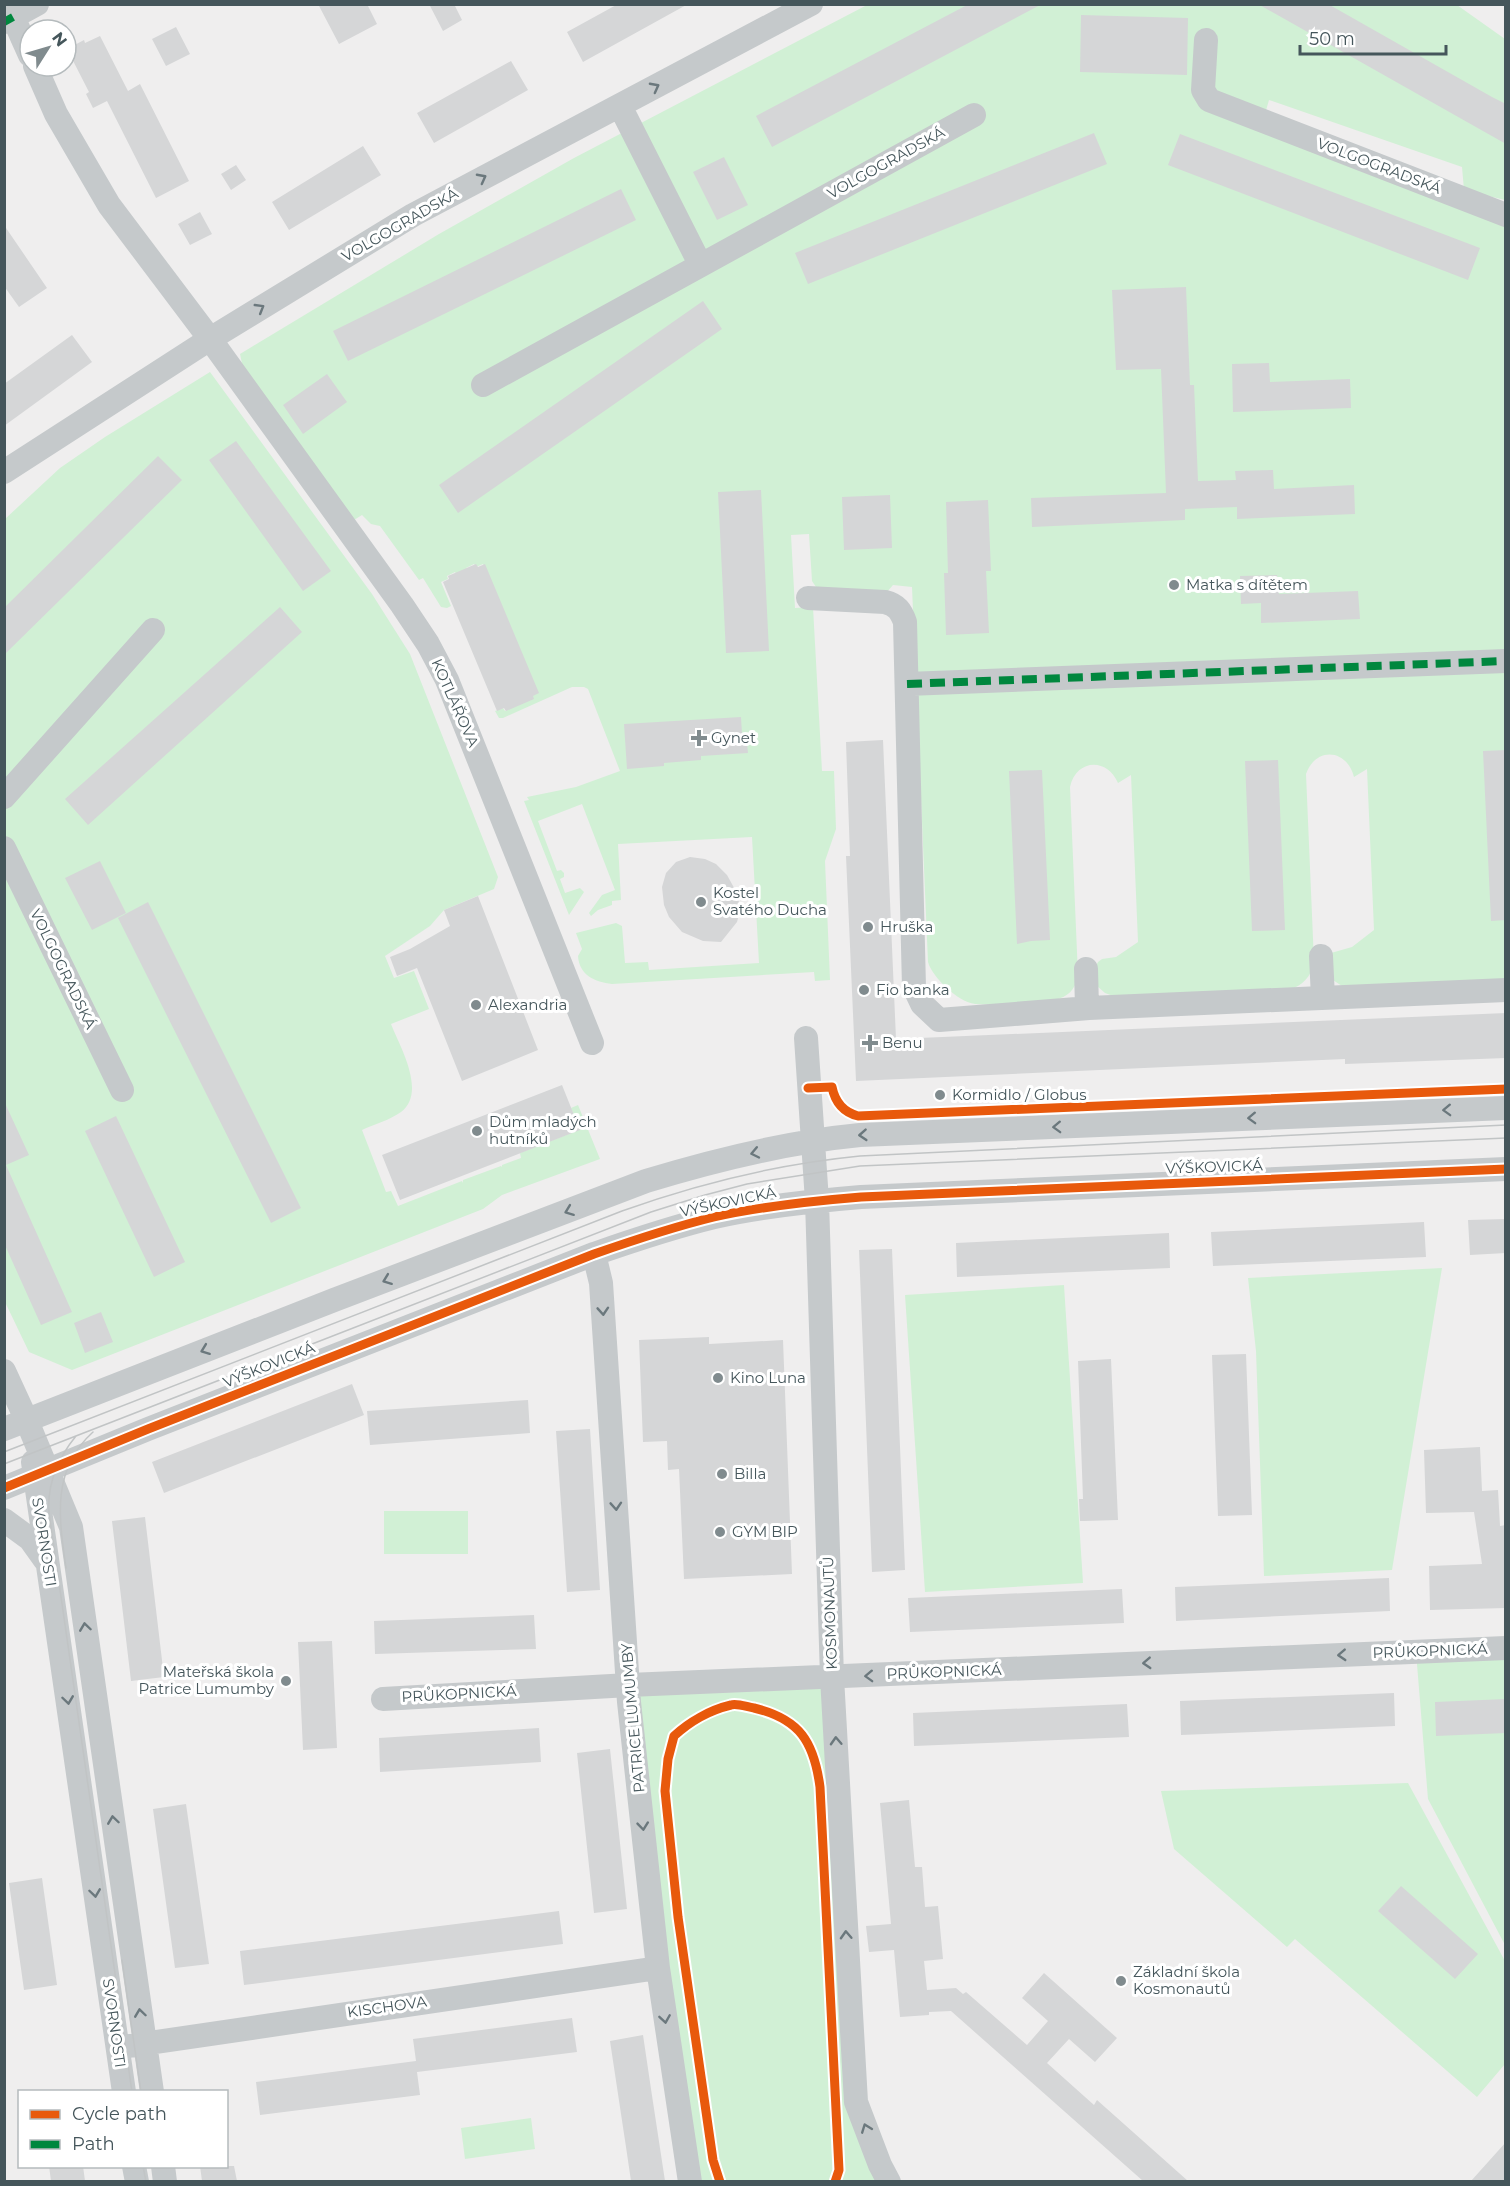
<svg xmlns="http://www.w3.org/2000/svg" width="1510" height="2186" font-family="Montserrat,sans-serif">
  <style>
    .green { fill: #d1f0d5 }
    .building { fill: #d5d6d7 }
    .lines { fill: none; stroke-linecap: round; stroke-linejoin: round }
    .minor { stroke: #c5c9cb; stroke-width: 24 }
    .tram { stroke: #c1c4c5; stroke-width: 1.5 }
    .quiet { stroke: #00873e; stroke-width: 8; stroke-dasharray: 15 8; stroke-linecap: butt }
    .cycleway-casing { stroke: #fff; stroke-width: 13 }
    .cycleway { stroke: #e8590c; stroke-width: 9 }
    .oneway { stroke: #6b787d }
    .poi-dot { fill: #808b8e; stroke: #fff; stroke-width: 2 }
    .labels { text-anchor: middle; stroke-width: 6; stroke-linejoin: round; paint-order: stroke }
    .street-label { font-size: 15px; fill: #45565b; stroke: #fff }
    .poi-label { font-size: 15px; fill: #45565b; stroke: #fff; text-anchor: start }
  </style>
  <rect width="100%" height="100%" fill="#efeeee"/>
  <!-- green -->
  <path class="green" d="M867 5H1457L1505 39V200L1464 190 1462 167 1269 100 1260 131 1505 224V981L1342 986 1333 980 1331 953 1352 947 1374 930 1367 769 1354 777C1347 749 1316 746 1306 774L1314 962C1311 977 1303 985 1289 990L1116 997 1105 993 1097 986 1096 966 1098 962 1102 959 1116 957 1138 942 1131 775 1118 783C1107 757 1076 759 1070 787L1078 976C1075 990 1068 997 1054 1000 1030 1001 998 1006 975 1004 958 1002 932 977 928 962L912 587 893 585 887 592 820 593 812 581 809 534 791 535 795 608 813 607 822 771H834L836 829 825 861 830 980 815 981 814 972 612 984C595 982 579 975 578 956L582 949 576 933 616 923 622 926 625 963 648 962 649 970 759 963 752 837 618 844 621 900 612 901V905L598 910 591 916 589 913 602 895 615 890 582 804 538 821 557 871 561 870 564 873V877L560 879 565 893 580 888 584 892 569 915 524 801 529 800 527 797 576 787 620 771 588 689 584 687H572L503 718H499L495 711 503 708 505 711 513 707 493 588 483 564 476 567 474 564 466 568 467 571 457 575 455 572 447 576 448 579 441 582 451 606 447 608 441 607 423 578 419 580 380 526 371 524 362 515 354 520 243 368 240 354 439 234 574 158Z
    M210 372 372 594 410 654 498 877 494 889 444 910 430 926 385 956 394 978 414 971 429 1009 391 1024C400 1047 427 1092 401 1112 390 1120 375 1124 362 1130L386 1192 391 1191 398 1206 462 1181 463 1183V1180L501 1166 502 1167V1165L521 1158 520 1153 579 1130 571 1108 578 1105 600 1159 502 1195 483 1209 72 1370 29 1352 5 1302V519L60 468 105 437Z
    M1442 1268 1392 1570 1264 1576 1256 1351 1248 1278Z
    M1064 1285 1083 1583 925 1592 905 1295Z
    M384 1511H468V1554H384Z
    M1505 1648V1945L1428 1799 1416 1652Z
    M832 1677 856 2102 889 2181H689L629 1685Z
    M1408 1783 1505 1961V2064L1477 2097 1295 1939 1287 1947 1174 1849 1161 1791Z
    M531 2118 535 2149 465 2159 461 2128Z"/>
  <!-- building -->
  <path class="building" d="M318 4H367L377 24 339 44Z
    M429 4H454L462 20 443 31Z
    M618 4H688L583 62 567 32Z
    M969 4H1042L772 147 756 116Z
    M1258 4H1328L1492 97 1506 104V144Z
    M1081 15 1188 18 1187 75 1080 72Z
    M176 27 190 54 166 66 152 39Z
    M100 36 128 91 140 84 189 181 156 198 107 101 93 108 86 94 89 92 67 49 84 40 85 43Z
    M511 61 528 90 434 143 417 113Z
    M1094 133 1107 164 808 284 795 253Z
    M1180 134 1480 248 1468 280 1168 165Z
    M363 146 381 175 289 230 272 202Z
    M724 157 748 205 717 220 693 172Z
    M236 165 246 180 231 190 221 174Z
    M621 189 636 220 348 361 333 331Z
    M200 212 212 234 190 245 178 224Z
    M4 225 47 288 19 307 4 286Z
    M1186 287 1190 385H1194L1198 481 1236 480 1235 471 1273 470 1274 489 1354 485 1355 514 1237 519V507L1185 509V520L1032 527 1031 498 1166 493 1161 369 1116 370 1112 290Z
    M703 301 722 329 458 513 439 485Z
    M72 335 92 362 4 426V384Z
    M1269 363 1270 382 1350 379 1351 408 1233 412 1232 364Z
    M327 374 347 402 303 434 283 405Z
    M236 441 331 571 303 591 209 460Z
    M158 456 182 480 4 655V608Z
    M761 490 769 651 726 653 718 492Z
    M890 495 892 548 844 550 842 497Z
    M988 500 991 571H986L989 633 946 635 944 573H948L946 502Z
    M476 564 478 567 485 564 539 693 533 696 534 699 506 711 504 708 497 711 443 582 449 579 448 576Z
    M1277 575 1279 594 1358 591 1360 619 1261 623V603L1241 604 1240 576Z
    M280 607 302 632 88 825 65 799Z
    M741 717 742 734H746L748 753 701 756V760L664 763V766L627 769 624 724Z
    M883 740 896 1039 1506 1013V1058L1345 1064V1059L856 1081 846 856H850L846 742Z
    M1506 750V920L1491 921 1483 751Z
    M1278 760 1285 930 1252 931 1245 761Z
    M1042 770 1050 940 1031 941 1017 944 1009 771Z
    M690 857 705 859 716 864 727 875 738 895 740 911 737 922 721 942 703 941 682 932 669 917 664 905 662 887 666 873 676 862Z
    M100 861 126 913 92 930 65 878Z
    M478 896 538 1050 462 1081 417 968 397 976 390 957 410 949 450 926 444 910Z
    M148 902 301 1208 271 1223 118 918Z
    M562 1085 580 1130 400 1200 382 1155Z
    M4 1101 29 1155 6 1165 72 1312 41 1325 4 1243Z
    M116 1116 185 1262 154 1277 85 1131Z
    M1506 1219V1253L1470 1255 1468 1220Z
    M1424 1222 1426 1257 1213 1266 1211 1232Z
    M1169 1233 1170 1268 957 1277 956 1243Z
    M892 1249 905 1570 872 1572 859 1250Z
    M101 1312 113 1342 85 1353 74 1323Z
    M709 1337V1344L783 1340 792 1574 684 1579 679 1469 668 1470 667 1441 643 1442 639 1340Z
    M1246 1354 1252 1515 1218 1516 1212 1355Z
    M1111 1359 1118 1520 1084 1521H1080L1079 1499H1083L1078 1361Z
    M352 1384 364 1415 164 1493 152 1462Z
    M528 1400 530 1433 370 1445 367 1411Z
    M590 1429 600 1590 567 1592 556 1431Z
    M1480 1447 1482 1491 1498 1490 1500 1526 1506 1525V1608L1430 1610 1429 1566 1482 1564 1474 1512 1426 1513 1424 1450Z
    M145 1517 164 1677 131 1681 112 1521Z
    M1389 1578 1390 1611 1176 1621 1175 1587Z
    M1122 1589 1124 1623 910 1632 908 1598Z
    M534 1615 536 1649 375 1654 374 1621Z
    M332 1641 337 1748 303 1750 298 1642Z
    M1394 1693 1395 1726 1181 1735 1180 1701Z
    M1506 1699V1733L1436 1736 1435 1702Z
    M1127 1704 1129 1737 914 1746 913 1713Z
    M539 1728 541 1762 380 1772 379 1738Z
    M610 1749 627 1909 594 1913 577 1753Z
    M909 1800 915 1867H922L925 1907 938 1906 943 1959 924 1961 927 1990 956 1988 963 1994 966 1992 1027 2045 1048 2021 1022 1998 1044 1973 1117 2038 1095 2062 1069 2039 1047 2063 1094 2105 1097 2100 1188 2181H1143L951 2011 929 2012V2015L900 2017 894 1950 869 1952 866 1926 891 1924 880 1803Z
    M186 1804 209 1964 175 1968 153 1809Z
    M42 1878 57 1985 24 1990 9 1883Z
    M1401 1886 1478 1954 1455 1979 1378 1911Z
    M559 1911 563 1944 244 1985 240 1951Z
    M572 2018 577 2052 417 2072 420 2095 260 2115 256 2082 416 2061 413 2039Z
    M643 2035 651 2089 665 2181H631L626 2147 610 2041Z
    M1506 2142V2181H1471Z
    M49 2166H83L85 2181H51Z
    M200 2166H234L237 2181H202Z"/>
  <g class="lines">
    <!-- minor -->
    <path class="minor" d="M10 4 13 17 30 55
      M4 22 37 4
      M1206 40 1203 90 1209 100 1506 215
      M35 66 56 114 109 205 210 339 402 605 428 644 447 680 592 1043
      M620 106 700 264
      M483 385 974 115
      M4 472 210 339 413 215 811 4
      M808 598 885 602C897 605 901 611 905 622L914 987 922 1004 939 1020 1089 1008 1506 990
      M907 684 1506 661
      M4 797 153 630
      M4 848 122 1090
      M1321 956 1323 998
      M1086 969 1087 1008
      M806 1038 817 1201 832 1677 856 2102 880 2165 889 2182
      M594 1254 601 1283 629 1702 658 1968 690 2182
      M4 1371 27 1421 71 1527 152 2092
      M4 1429 334 1300 646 1181C715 1160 787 1142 860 1135L1506 1108
      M33 1462 124 2092
      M4 1488 148 1429 594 1254C634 1240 673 1227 714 1217 763 1206 812 1201 861 1197L1506 1169
      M4 1520 30 1539 45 1560
      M383 1699 629 1685 1506 1648
      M129 2046 658 1968
      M134 2166 137 2182
      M163 2166 165 2182"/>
    <!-- tram -->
    <path class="tram" d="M76 1436C58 1458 47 1484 49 1513L132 2092
      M4 1452 622 1211C700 1183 778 1164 860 1156L1506 1125
      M4 1464 651 1212 705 1195 747 1184 860 1166 1506 1138
      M66 1568C59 1518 51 1470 93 1432
      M122 1960 141 2092
      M143 2166 146 2182"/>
    <!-- quiet -->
    <path class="quiet" d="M4 22 13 17
      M907 684 1506 661"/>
    <!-- cycleway casing -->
    <g class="cycleway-casing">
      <path id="cycleway" d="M808 1088 832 1087C835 1102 843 1112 858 1116L1506 1089
        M4 1488 148 1429 594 1254C634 1240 673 1227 714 1217 763 1206 812 1201 861 1197L1506 1169
        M720 2182 713 2160 678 1917 665 1791 668 1759 674 1736C689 1722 710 1710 731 1705 737 1703 747 1707 754 1708 800 1719 814 1742 820 1787L839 2170 835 2182"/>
    </g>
    <!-- cycleway -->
    <use href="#cycleway" class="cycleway"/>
  </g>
  <!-- one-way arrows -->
  <defs><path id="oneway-chevron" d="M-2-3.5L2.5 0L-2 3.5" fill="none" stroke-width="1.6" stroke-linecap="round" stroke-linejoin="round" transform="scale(1.5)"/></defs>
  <g class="oneway">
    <use href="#oneway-chevron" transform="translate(655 87) rotate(-28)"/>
    <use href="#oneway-chevron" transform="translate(482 178) rotate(-28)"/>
    <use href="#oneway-chevron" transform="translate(260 308) rotate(-31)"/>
    <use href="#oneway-chevron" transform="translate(1447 1110) rotate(178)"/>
    <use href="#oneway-chevron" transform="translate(1252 1118) rotate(178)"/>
    <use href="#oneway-chevron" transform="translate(1057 1127) rotate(178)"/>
    <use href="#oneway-chevron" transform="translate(863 1135) rotate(176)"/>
    <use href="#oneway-chevron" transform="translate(755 1153) rotate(168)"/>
    <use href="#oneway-chevron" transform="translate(569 1211) rotate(159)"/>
    <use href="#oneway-chevron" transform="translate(387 1280) rotate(159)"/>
    <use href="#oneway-chevron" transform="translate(603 1311) rotate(86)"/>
    <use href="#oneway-chevron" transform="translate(205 1350) rotate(159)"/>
    <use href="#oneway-chevron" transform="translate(616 1506) rotate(86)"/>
    <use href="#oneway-chevron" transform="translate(85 1627) rotate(-98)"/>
    <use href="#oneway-chevron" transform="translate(1342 1655) rotate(177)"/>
    <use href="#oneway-chevron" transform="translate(1147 1663) rotate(177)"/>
    <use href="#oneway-chevron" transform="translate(869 1676) rotate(178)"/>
    <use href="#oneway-chevron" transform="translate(68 1700) rotate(82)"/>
    <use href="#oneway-chevron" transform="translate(836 1741) rotate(-93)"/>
    <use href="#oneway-chevron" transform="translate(113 1820) rotate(-98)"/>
    <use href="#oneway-chevron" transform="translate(643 1826) rotate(84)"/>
    <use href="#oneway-chevron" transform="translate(95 1893) rotate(82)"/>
    <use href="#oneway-chevron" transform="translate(846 1935) rotate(-93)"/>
    <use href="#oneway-chevron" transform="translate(140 2013) rotate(-98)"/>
    <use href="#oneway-chevron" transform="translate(665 2019) rotate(81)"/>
    <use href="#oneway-chevron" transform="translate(866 2128) rotate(-111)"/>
  </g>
  <!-- markers -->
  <g class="poi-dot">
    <circle cx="1174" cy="585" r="6"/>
    <path d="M696 729h6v6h6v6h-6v6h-6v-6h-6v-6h6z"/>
    <circle cx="701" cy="902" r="6"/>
    <circle cx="868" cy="927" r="6"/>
    <circle cx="864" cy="990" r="6"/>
    <circle cx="476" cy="1005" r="6"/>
    <path d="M867 1034h6v6h6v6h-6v6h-6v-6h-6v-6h6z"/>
    <circle cx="940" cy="1095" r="6"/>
    <circle cx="477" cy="1131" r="6"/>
    <circle cx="718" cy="1378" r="6"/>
    <circle cx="722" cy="1474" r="6"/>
    <circle cx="720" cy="1532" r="6"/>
    <circle cx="286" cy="1681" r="6"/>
    <circle cx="1121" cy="1981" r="6"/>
  </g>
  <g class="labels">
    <!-- street labels -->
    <g class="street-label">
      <text transform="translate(886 163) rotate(-29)" y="5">VOLGOGRADSKÁ</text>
      <text transform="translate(1379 166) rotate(21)" y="5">VOLGOGRADSKÁ</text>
      <text transform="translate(400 225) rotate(-30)" y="5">VOLGOGRADSKÁ</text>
      <text transform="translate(455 703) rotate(66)" y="5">KOTLÁŘOVA</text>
      <text transform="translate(63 969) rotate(64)" y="5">VOLGOGRADSKÁ</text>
      <text transform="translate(1214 1167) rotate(-2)" y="5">VÝŠKOVICKÁ</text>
      <text transform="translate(728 1202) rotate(-12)" y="5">VÝŠKOVICKÁ</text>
      <text transform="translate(269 1365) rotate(-22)" y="5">VÝŠKOVICKÁ</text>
      <text transform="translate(44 1542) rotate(81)" y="5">SVORNOSTI</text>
      <text transform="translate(830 1613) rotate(-92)" y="5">KOSMONAUTŮ</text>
      <text transform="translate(1430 1651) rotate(-2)" y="5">PRŮKOPNICKÁ</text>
      <text transform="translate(944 1672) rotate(-2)" y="5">PRŮKOPNICKÁ</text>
      <text transform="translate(459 1694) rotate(-3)" y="5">PRŮKOPNICKÁ</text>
      <text transform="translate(633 1718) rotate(-95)" y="5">PATRICE LUMUMBY</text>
      <text transform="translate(387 2007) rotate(-8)" y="5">KISCHOVA</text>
      <text transform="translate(114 2023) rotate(82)" y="5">SVORNOSTI</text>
    </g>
    <!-- poi labels -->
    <g class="poi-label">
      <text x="1186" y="590">Matka s dítětem</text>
      <text x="711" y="743">Gynet</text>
      <text x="713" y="898">Kostel<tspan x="713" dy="17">Svatého Ducha</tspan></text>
      <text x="880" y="932">Hruška</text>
      <text x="876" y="995">Fio banka</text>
      <text x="488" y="1010">Alexandria</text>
      <text x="882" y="1048">Benu</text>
      <text x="952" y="1100">Kormidlo / Globus</text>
      <text x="489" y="1127">Dům mladých<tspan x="489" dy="17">hutníků</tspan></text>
      <text x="730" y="1383">Kino Luna</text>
      <text x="734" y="1479">Billa</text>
      <text x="732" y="1537">GYM BIP</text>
      <text x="274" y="1677" text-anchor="end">Mateřská škola<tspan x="274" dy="17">Patrice Lumumby</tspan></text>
      <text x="1133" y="1977">Základní škola<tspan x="1133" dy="17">Kosmonautů</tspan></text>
    </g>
  </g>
  <!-- border -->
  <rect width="1510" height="2186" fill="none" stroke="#45565b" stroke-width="12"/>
  <!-- legend -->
  <rect x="18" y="2090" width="210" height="78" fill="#ffffff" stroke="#b5bbbd" stroke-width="1.5"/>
  <rect x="30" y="2110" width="30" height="9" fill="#e8590c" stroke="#b5bbbd" stroke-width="1.5"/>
  <text x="72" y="2120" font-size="18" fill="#45565b">Cycle path</text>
  <rect x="30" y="2140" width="30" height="9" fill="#00873e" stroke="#b5bbbd" stroke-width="1.5"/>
  <text x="72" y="2150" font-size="18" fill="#45565b">Path</text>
  <!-- north arrow -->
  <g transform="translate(48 48) rotate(53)"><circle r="28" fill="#ffffff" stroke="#b5bbbd" stroke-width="1.5"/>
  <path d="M0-4.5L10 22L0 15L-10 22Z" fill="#808b8e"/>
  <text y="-9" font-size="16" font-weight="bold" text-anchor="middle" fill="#45565b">N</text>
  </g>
  <!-- scale -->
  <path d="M1300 45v9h146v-9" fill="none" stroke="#45565b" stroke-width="3"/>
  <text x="1309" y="45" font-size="18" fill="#45565b" stroke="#ffffff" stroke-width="4.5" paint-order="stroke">50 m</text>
</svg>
